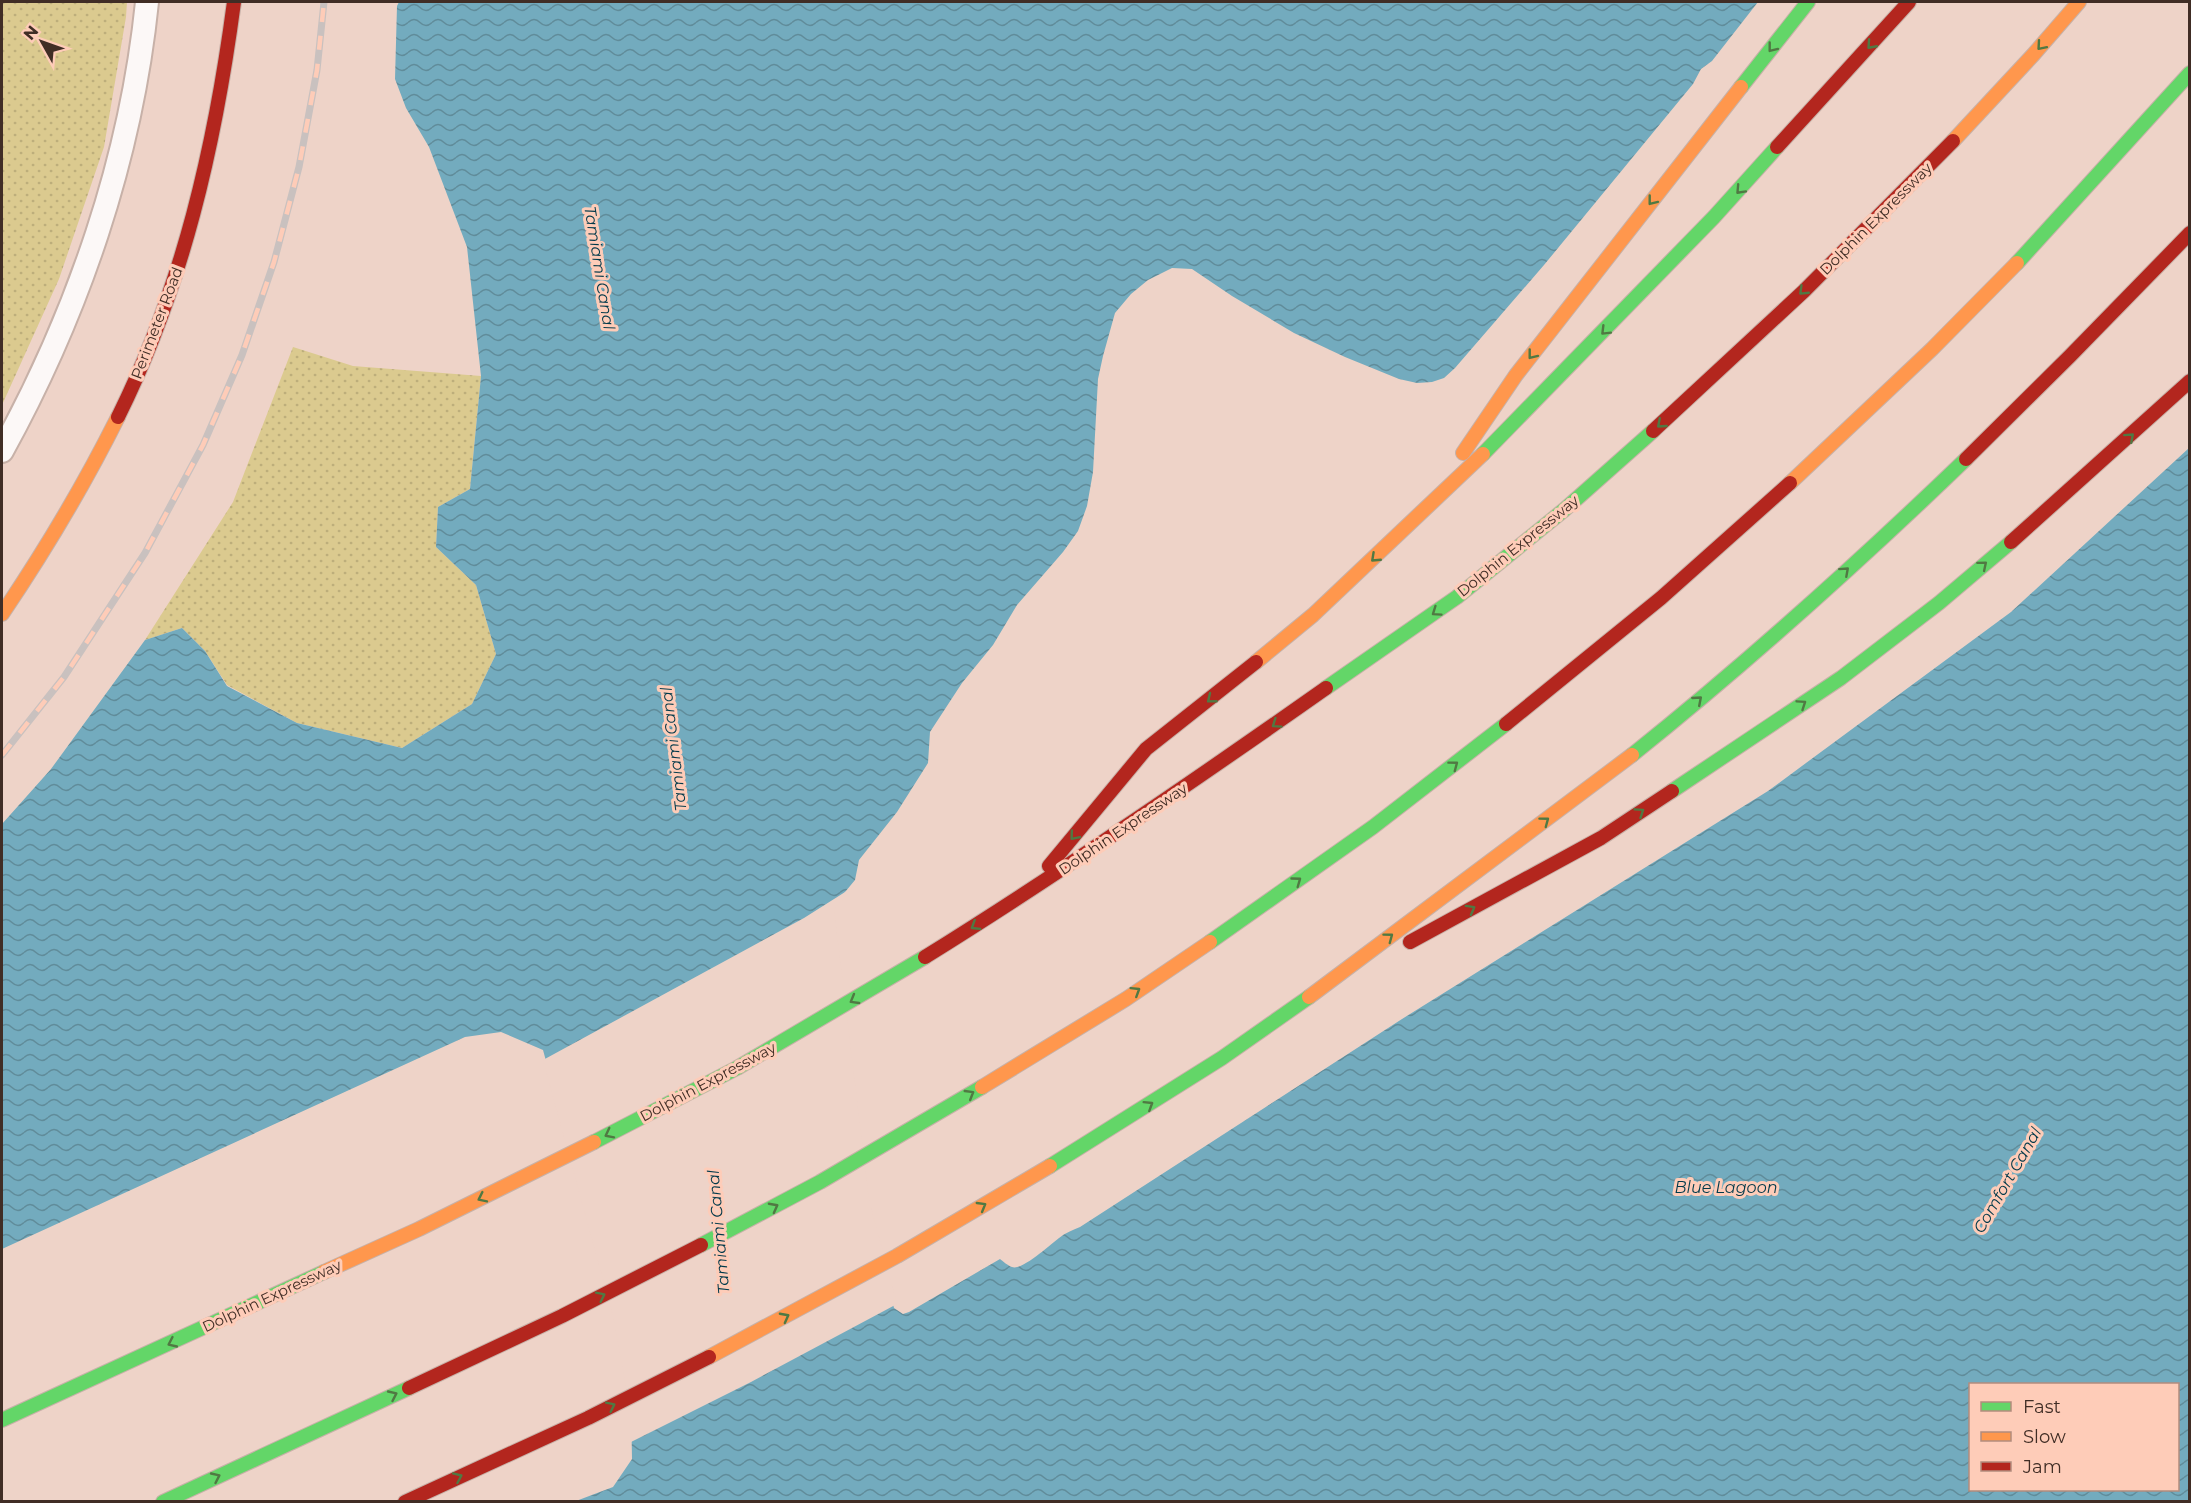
<svg xmlns="http://www.w3.org/2000/svg" width="2191" height="1503" font-family="Montserrat,sans-serif">
  <style>
    .grass { fill: url(#grass-dots) }
    .water { fill: url(#water-waves); fill-rule: evenodd }
    .pier { fill: #eed3c8 }
    .lines { fill: none; stroke-linecap: round; stroke-linejoin: round }
    .lane-casing { stroke: #c7b1a8; stroke-width: 26 }
    .fast-casing { stroke: #c7b1a8; stroke-width: 16 }
    .slow-casing { stroke: #c7b1a8; stroke-width: 16 }
    .jam-casing { stroke: #c7b1a8; stroke-width: 16 }
    .lane { stroke: #fcf8f7; stroke-width: 22 }
    .fast { stroke: #63d668; stroke-width: 14 }
    .slow { stroke: #ff974d; stroke-width: 14 }
    .jam { stroke: #b3261e; stroke-width: 14 }
    .rail-casing { stroke: #c9c1bf; stroke-width: 7 }
    .rail { stroke: #feccb8; stroke-width: 4.5; stroke-dasharray: 14; stroke-linecap: butt }
    .oneway { stroke: #507943 }
    .labels { text-anchor: middle; stroke-width: 6; stroke-linejoin: round; paint-order: stroke }
    .street-label { font-size: 15px; fill: #402d25; stroke: #feccb8 }
    .water-label { font-size: 16px; font-style: italic; fill: #00394a; stroke: #feccb8 }
  </style>
  <defs>
    <pattern id="grass-dots" width="8" height="8" patternUnits="userSpaceOnUse" patternTransform="scale(1.5)"><rect width="8" height="8" fill="#dbca8f"/><path d="M2 2h.1M6 6h.1" fill="none" stroke="#bdae7b" stroke-width="1.8" stroke-linecap="round"/></pattern>
    <pattern id="water-waves" width="16" height="10" patternUnits="userSpaceOnUse" patternTransform="scale(1.5)"><rect width="16" height="10" fill="#73abbe"/><path d="M0 5q4-4 8 0t8 0" fill="none" stroke="#608c9a"/></pattern>
  </defs>
  <rect width="100%" height="100%" fill="#eed3c8"/>
  <!-- grass -->
  <path class="grass" d="M2 2H127L126 17 104 147 59 279 2 405Z
    M293 347 353 366 481 376 470 489 438 507 436 547 476 585 496 654 472 704 402 748 297 723 227 685 205 651 182 628 145 640 233 502Z"/>
  <!-- water -->
  <path class="water" d="M399 2H1758L1712 61 1701 69 1693 84 1544 265 1455 368 1444 378 1432 382 1417 383 1399 379 1345 357 1294 333 1232 296 1192 269 1172 268 1148 280 1131 294 1115 313 1103 356 1098 379 1093 472 1087 506 1078 531 1063 552 1017 605 993 645 962 683 930 732 928 763 897 812 859 860 855 880 831 909 866 1201 894 1308 903 1314 909 1312 1000 1259C1003 1261 1008 1266 1012 1267 1022 1271 1051 1244 1059 1238 1065 1233 1073 1230 1080 1227L1402 1019 1768 791 2011 612 2189 448V1501H576L613 1487 632 1459 631 1403 616 1316 543 1050 501 1032 465 1037 2 1249V824L51 769 145 640 182 628 205 651 227 686 297 723 402 748 472 704 496 654 476 585 436 547 438 507 470 489 481 376 467 247 429 147 406 108 395 79 397 6ZM1970 1384H2178V1490H1970Z"/>
  <!-- pier -->
  <path class="pier" d="M853 887 834 910 869 1200 897 1304 751 1382 629 1443V1403L613 1316 543 1060 804 918Z"/>
  <g class="lines">
    <!-- lane casing -->
    <g class="lane-casing">
      <path id="lane" d="M2 451C78 313 131 159 147 2"/>
    </g>
    <!-- fast casing -->
    <g class="fast-casing">
      <path id="fast" d="M1741 87 1808 2
        M2017 263 2190 73
        M1483 454 1714 217 1777 147
        M1326 688 1457 597 1564 510 1653 431
        M1632 755C1748 662 1859 562 1966 459
        M1672 791 1841 678 1939 603 2011 542
        M1210 942 1373 827 1506 724
        M594 1142 737 1068 925 957
        M1050 1166 1222 1058 1309 997
        M701 1245 820 1182 982 1087
        M2 1420 324 1272
        M163 1502 409 1388"/>
    </g>
    <!-- slow casing -->
    <g class="slow-casing">
      <path id="slow" d="M1953 141 2033 55 2079 2
        M1463 453 1516 375 1741 87
        M1790 483 1932 349 2017 263
        M2 614C46 549 83 487 118 417
        M1256 662 1313 615 1483 454
        M1309 997 1632 755
        M982 1087 1126 999 1210 942
        M324 1272 419 1229 594 1142
        M709 1357 897 1256 1050 1166"/>
    </g>
    <!-- jam casing -->
    <g class="jam-casing">
      <path id="jam" d="M1777 147 1909 2
        M118 417C183 286 215 145 234 2
        M1653 431 1804 291 1953 141
        M1966 459 2070 356 2190 233
        M2011 542 2190 381
        M1506 724 1661 598 1790 483
        M1049 866 1146 749 1256 662
        M1410 942 1601 838 1672 791
        M925 957C1062 872 1194 781 1326 688
        M409 1388 562 1316 701 1245
        M405 1502 588 1418 709 1357"/>
    </g>
    <!-- lane -->
    <use href="#lane" class="lane"/>
    <!-- fast -->
    <use href="#fast" class="fast"/>
    <!-- slow -->
    <use href="#slow" class="slow"/>
    <!-- jam -->
    <use href="#jam" class="jam"/>
    <!-- rail casing -->
    <g class="rail-casing">
      <path id="rail" d="M2 755 64 677 145 553 203 445 242 355 274 262 299 167 317 70 324 2"/>
    </g>
    <!-- rail -->
    <use href="#rail" class="rail"/>
  </g>
  <!-- one-way arrows -->
  <defs><path id="oneway-chevron" d="M-2-3.5L2.5 0L-2 3.5" fill="none" stroke-width="1.6" stroke-linecap="round" stroke-linejoin="round" transform="scale(1.5)"/></defs>
  <g class="oneway">
    <use href="#oneway-chevron" transform="translate(1871 45) rotate(132)"/>
    <use href="#oneway-chevron" transform="translate(2041 46) rotate(131)"/>
    <use href="#oneway-chevron" transform="translate(1772 48) rotate(128)"/>
    <use href="#oneway-chevron" transform="translate(1740 190) rotate(133)"/>
    <use href="#oneway-chevron" transform="translate(1652 201) rotate(128)"/>
    <use href="#oneway-chevron" transform="translate(1803 291) rotate(136)"/>
    <use href="#oneway-chevron" transform="translate(1605 331) rotate(135)"/>
    <use href="#oneway-chevron" transform="translate(1532 355) rotate(128)"/>
    <use href="#oneway-chevron" transform="translate(1661 424) rotate(139)"/>
    <use href="#oneway-chevron" transform="translate(2130 437) rotate(-42)"/>
    <use href="#oneway-chevron" transform="translate(1375 558) rotate(137)"/>
    <use href="#oneway-chevron" transform="translate(1983 565) rotate(-40)"/>
    <use href="#oneway-chevron" transform="translate(1845 571) rotate(-42)"/>
    <use href="#oneway-chevron" transform="translate(1436 612) rotate(145)"/>
    <use href="#oneway-chevron" transform="translate(1211 699) rotate(141)"/>
    <use href="#oneway-chevron" transform="translate(1698 700) rotate(-41)"/>
    <use href="#oneway-chevron" transform="translate(1802 704) rotate(-34)"/>
    <use href="#oneway-chevron" transform="translate(1276 724) rotate(145)"/>
    <use href="#oneway-chevron" transform="translate(1454 765) rotate(-37)"/>
    <use href="#oneway-chevron" transform="translate(1640 812) rotate(-34)"/>
    <use href="#oneway-chevron" transform="translate(1545 821) rotate(-37)"/>
    <use href="#oneway-chevron" transform="translate(1074 836) rotate(130)"/>
    <use href="#oneway-chevron" transform="translate(1297 881) rotate(-36)"/>
    <use href="#oneway-chevron" transform="translate(1471 909) rotate(-29)"/>
    <use href="#oneway-chevron" transform="translate(975 926) rotate(148)"/>
    <use href="#oneway-chevron" transform="translate(1389 937) rotate(-37)"/>
    <use href="#oneway-chevron" transform="translate(1136 991) rotate(-32)"/>
    <use href="#oneway-chevron" transform="translate(854 1000) rotate(150)"/>
    <use href="#oneway-chevron" transform="translate(970 1094) rotate(-31)"/>
    <use href="#oneway-chevron" transform="translate(1149 1105) rotate(-32)"/>
    <use href="#oneway-chevron" transform="translate(609 1134) rotate(153)"/>
    <use href="#oneway-chevron" transform="translate(482 1198) rotate(154)"/>
    <use href="#oneway-chevron" transform="translate(982 1206) rotate(-30)"/>
    <use href="#oneway-chevron" transform="translate(774 1207) rotate(-28)"/>
    <use href="#oneway-chevron" transform="translate(601 1296) rotate(-26)"/>
    <use href="#oneway-chevron" transform="translate(785 1317) rotate(-28)"/>
    <use href="#oneway-chevron" transform="translate(172 1343) rotate(155)"/>
    <use href="#oneway-chevron" transform="translate(393 1395) rotate(-25)"/>
    <use href="#oneway-chevron" transform="translate(611 1406) rotate(-26)"/>
    <use href="#oneway-chevron" transform="translate(216 1477) rotate(-25)"/>
    <use href="#oneway-chevron" transform="translate(458 1477) rotate(-24)"/>
  </g>
  <g class="labels">
    <!-- street labels -->
    <g class="street-label">
      <text transform="translate(1876 219) rotate(-45)" y="5">Dolphin Expressway</text>
      <text transform="translate(157 323) rotate(-69)" y="5">Perimeter Road</text>
      <text transform="translate(1518 546) rotate(-39)" y="5">Dolphin Expressway</text>
      <text transform="translate(1123 829) rotate(-34)" y="5">Dolphin Expressway</text>
      <text transform="translate(708 1082) rotate(-28)" y="5">Dolphin Expressway</text>
      <text transform="translate(272 1296) rotate(-25)" y="5">Dolphin Expressway</text>
    </g>
    <!-- water labels -->
    <g class="water-label">
      <text transform="translate(600 268) rotate(81)" y="6">Tamiami Canal</text>
      <text transform="translate(673 749) rotate(-97)" y="6">Tamiami Canal</text>
      <text transform="translate(2007 1180) rotate(-60)" y="6">Comfort Canal</text>
      <text x="1726" y="1193">Blue Lagoon</text>
      <text transform="translate(718 1232) rotate(-95)" y="6">Tamiami Canal</text>
    </g>
  </g>
  <!-- border -->
  <rect width="2191" height="1503" fill="none" stroke="#402d25" stroke-width="6"/>
  <!-- legend -->
  <rect x="1969" y="1383" width="210" height="108" fill="#feccb8" stroke="#b28c7d" stroke-width="1.5"/>
  <rect x="1981" y="1402" width="30" height="9" fill="#63d668" stroke="#b28c7d" stroke-width="1.5"/>
  <text x="2023" y="1413" font-size="18" fill="#402d25">Fast</text>
  <rect x="1981" y="1432" width="30" height="9" fill="#ff974d" stroke="#b28c7d" stroke-width="1.5"/>
  <text x="2023" y="1443" font-size="18" fill="#402d25">Slow</text>
  <rect x="1981" y="1462" width="30" height="9" fill="#b3261e" stroke="#b28c7d" stroke-width="1.5"/>
  <text x="2023" y="1473" font-size="18" fill="#402d25">Jam</text>
  <!-- north arrow -->
  <g transform="translate(42 42) rotate(310)" stroke="#feccb8" stroke-width="4.5" paint-order="stroke">
  <path d="M0-4.5L10 22L0 15L-10 22Z" fill="#402d25"/>
  <text y="-9" font-size="16" font-weight="bold" text-anchor="middle" fill="#402d25">N</text>
  </g>
</svg>
